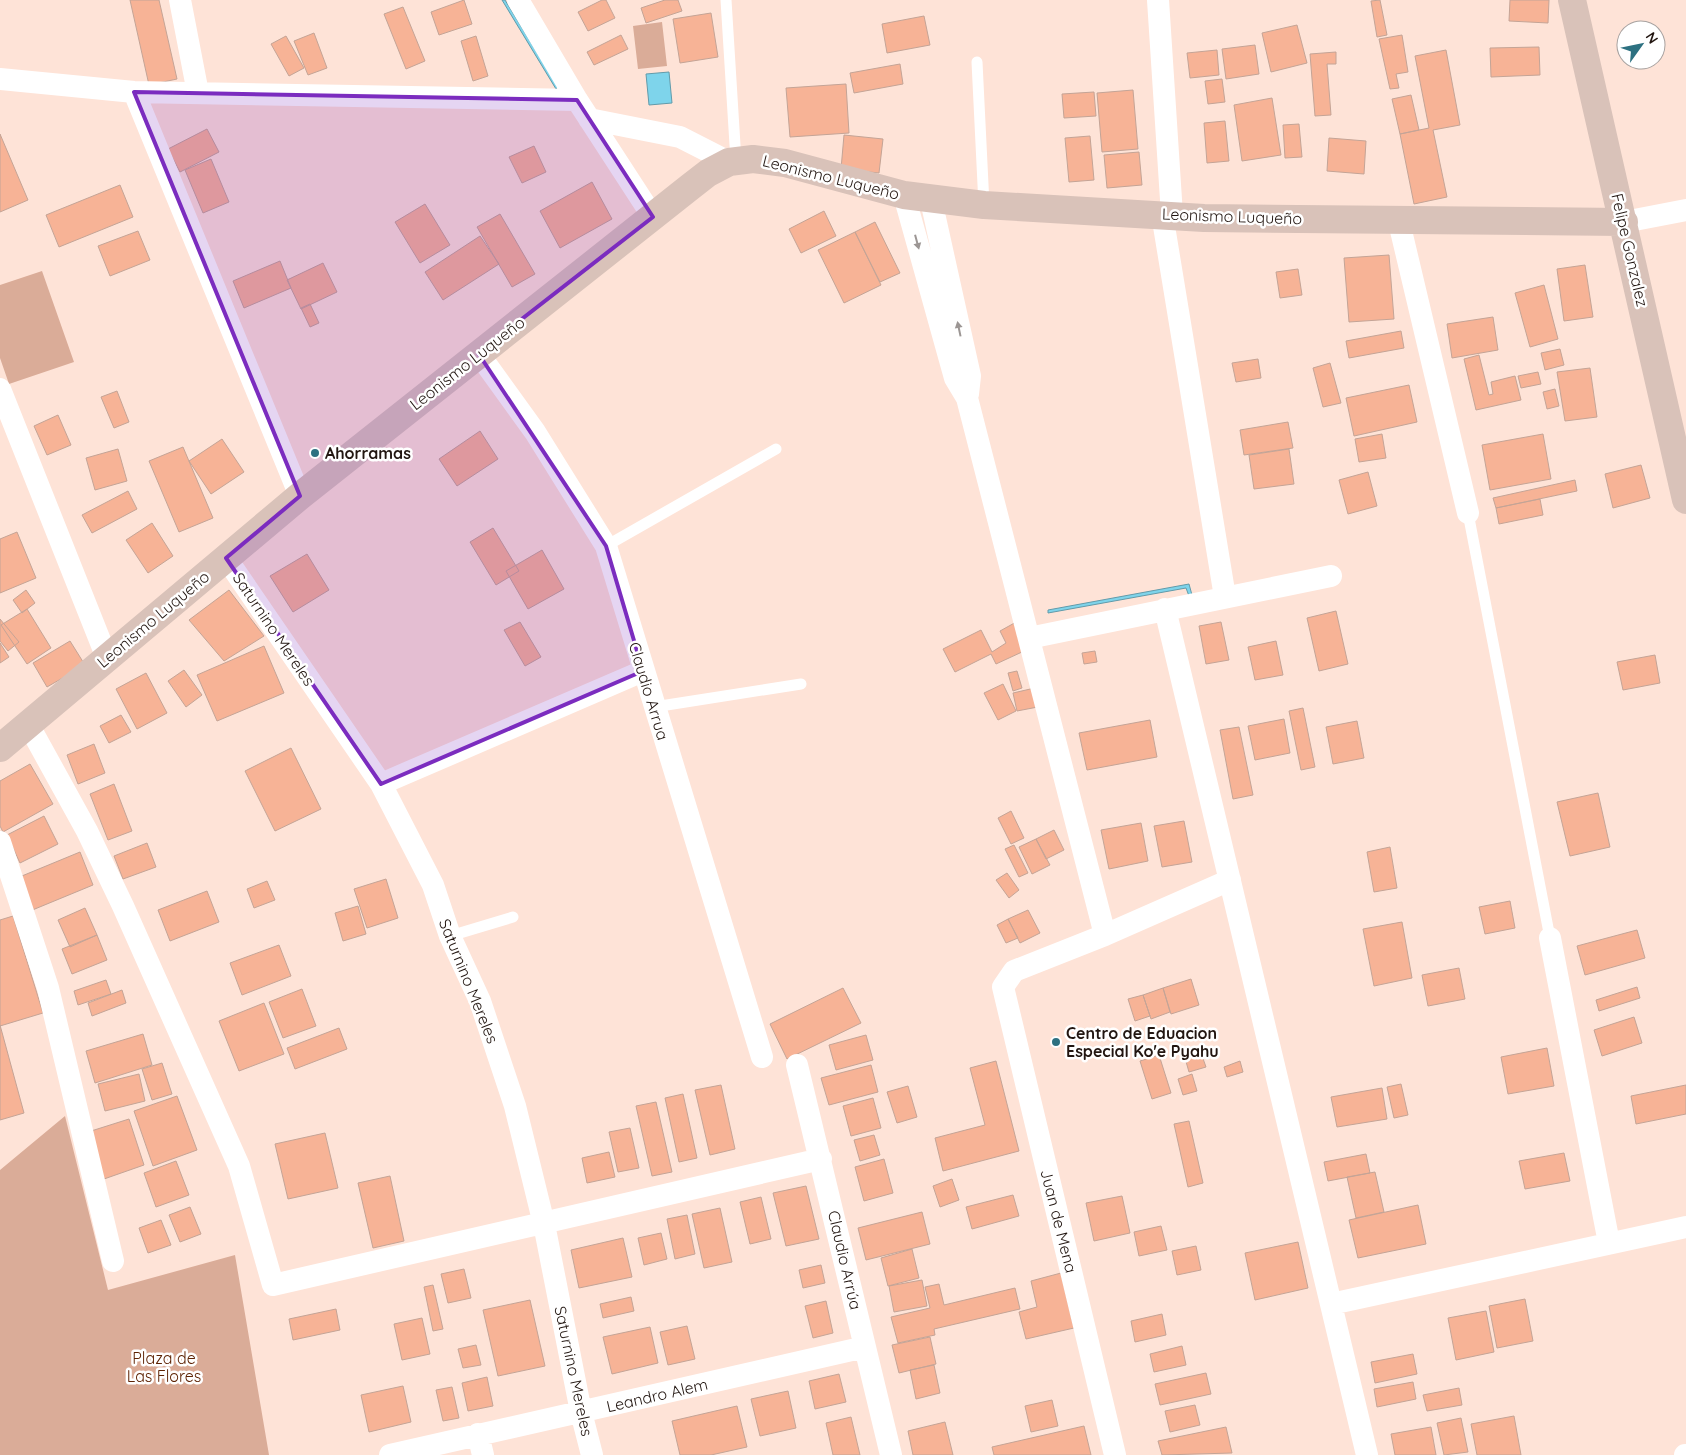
<svg xmlns="http://www.w3.org/2000/svg" width="1686" height="1455" font-family="Quicksand,sans-serif">
  <style>
    .green { fill: #daac98 }
    .water { fill: #7ed4eb; stroke: #629baa }
    .building { fill: #f7b396; stroke: #c4a496 }
    .lines { fill: none; stroke-linecap: round; stroke-linejoin: round }
    .lane { stroke: #fff; stroke-width: 11 }
    .street { stroke: #fff; stroke-width: 22 }
    .secondary { stroke: #d9c2b9; stroke-width: 28 }
    .oneway { fill: #9c9694 }
    .marked { fill: #7b2cbf; fill-opacity: 0.2; stroke: #7b2cbf; stroke-width: 4; stroke-linejoin: round }
    .poi-dot { fill: #2d7181; stroke: #fff; stroke-width: 2 }
    .labels { text-anchor: middle; stroke-width: 5; stroke-linejoin: round; paint-order: stroke }
    .street-label { font-size: 16px; fill: #221611; stroke: #fff }
    .poi-label { font-size: 16px; font-weight: bold; fill: #221611; stroke: #fff; text-anchor: start }
    .park-label { font-size: 16px; fill: #5d2203; stroke: #fff }
  </style>
  <rect width="100%" height="100%" fill="#fee3d7"/>
  <!-- green -->
  <path class="green" d="M662 22 667 66 638 69 633 26Z
    M42 271 74 362 9 384 0 358V285Z
    M65 1116 108 1290 235 1255 269 1455H0V1170Z"/>
  <!-- water -->
  <path class="water" d="M502 0H505L558 87 556 89Z
    M669 72 672 103 649 105 646 74Z
    M1189 584 1192 595 1189 596 1186 588 1048 613V610Z"/>
  <!-- building -->
  <path class="building" d="M130 0H159L177 79 149 85Z
    M464 0 472 24 439 35 431 12Z
    M602 0H606L615 18 588 31 578 12Z
    M665 0H678L682 11 646 23 641 8Z
    M1380 0 1387 35 1377 37 1371 1Z
    M1510 0H1549L1548 23 1509 21Z
    M403 7 425 61 406 69 384 14Z
    M711 13 718 57 680 63 673 19Z
    M924 16 930 45 887 53 882 24Z
    M1297 25 1307 63 1271 72 1262 33Z
    M314 33 327 68 308 75 294 41Z
    M621 35 628 49 594 65 587 52Z
    M1402 35 1408 72 1396 74 1399 88 1390 89 1379 39Z
    M286 36 304 68 289 76 271 44Z
    M476 36 488 76 473 81 461 41Z
    M1255 45 1259 74 1226 79 1222 49Z
    M1539 47 1540 75 1491 77 1490 48Z
    M1217 50 1219 75 1190 78 1187 53Z
    M1446 50 1460 125 1433 130 1447 197 1414 204 1400 134 1429 128 1415 56Z
    M1336 52V64H1327L1331 115 1315 116 1310 54Z
    M900 64 903 84 854 93 850 73Z
    M1222 79 1225 102 1208 104 1205 81Z
    M846 84 849 133 790 137 786 88Z
    M1133 90 1138 149 1102 152 1097 93Z
    M1094 92 1096 116 1064 118 1062 94Z
    M1411 95 1419 130 1400 134 1392 99Z
    M1272 98 1281 155 1242 161 1234 105Z
    M1225 121 1229 161 1207 163 1204 123Z
    M1299 124 1302 157 1285 158 1283 125Z
    M207 129 219 152 180 172 168 149Z
    M0 134 28 200 0 212Z
    M844 135 883 139 879 173 841 169Z
    M1090 136 1094 180 1069 182 1065 138Z
    M1329 138 1366 141 1364 174 1327 171Z
    M534 146 546 172 522 183 509 157Z
    M1139 152 1142 185 1107 188 1104 155Z
    M211 159 229 202 203 213 185 170Z
    M592 182 612 219 560 248 540 211Z
    M120 185 133 217 59 247 46 215Z
    M425 204 450 245 420 263 395 222Z
    M824 211 836 236 801 253 789 229Z
    M500 214 535 274 512 287 477 227Z
    M875 222 900 273 880 282 855 232Z
    M138 231 150 260 110 276 98 246Z
    M855 232 881 285 844 303 818 250Z
    M480 236 499 264 443 300 425 272Z
    M1389 255 1394 319 1349 322 1344 258Z
    M280 261 291 288 244 308 233 281Z
    M323 263 337 292 301 309 287 280Z
    M1585 265 1593 317 1564 321 1557 269Z
    M1298 269 1302 295 1280 298 1276 272Z
    M1544 285 1558 339 1530 347 1515 293Z
    M310 304 319 323 310 327 301 308Z
    M1493 317 1498 350 1452 358 1447 324Z
    M1401 331 1404 348 1349 358 1346 341Z
    M1560 349 1564 365 1545 370 1541 353Z
    M1479 355 1489 395 1493 394 1491 382 1515 376 1521 400 1476 410 1464 359Z
    M1258 359 1261 378 1236 382 1232 363Z
    M1330 363 1341 403 1323 407 1313 368Z
    M1590 368 1597 417 1565 421 1557 372Z
    M1538 372 1541 384 1521 388 1518 376Z
    M1409 385 1417 422 1354 436 1346 398Z
    M1555 389 1559 406 1547 409 1543 392Z
    M117 391 129 422 114 428 101 397Z
    M58 415 71 445 47 455 34 426Z
    M1288 422 1293 448 1244 455 1240 430Z
    M480 431 498 459 457 486 439 459Z
    M1382 434 1386 458 1359 462 1355 439Z
    M1543 434 1551 479 1490 490 1482 445Z
    M222 439 244 472 211 494 189 461Z
    M183 447 213 518 179 532 149 461Z
    M118 449 127 481 95 490 86 458Z
    M1289 449 1294 484 1254 489 1249 455Z
    M1641 465 1650 498 1613 508 1605 474Z
    M1368 472 1377 506 1348 514 1339 480Z
    M1575 480 1577 491 1496 508 1493 498Z
    M128 491 137 509 92 533 82 515Z
    M1540 499 1543 515 1499 524 1496 508Z
    M152 523 173 556 148 573 126 540Z
    M493 528 519 571 496 585 470 542Z
    M17 532 36 578 0 593V539Z
    M542 550 564 589 528 609 506 571Z
    M307 554 329 590 293 612 270 576Z
    M26 590 35 603 22 613 13 600Z
    M229 590 264 636 224 661 189 620Z
    M27 609 51 648 27 664 1 625Z
    M1336 611 1348 664 1319 671 1307 618Z
    M0 619 19 642 8 651 0 641Z
    M1018 621 1022 652 996 664 991 654 955 672 943 649 981 630 992 652 1006 643 1000 631Z
    M520 622 541 657 525 666 504 630Z
    M1221 622 1229 660 1206 664 1199 626Z
    M70 641 85 665 47 687 33 663Z
    M1276 641 1283 675 1255 680 1248 647Z
    M0 643 9 657 0 663Z
    M264 646 284 693 217 721 197 675Z
    M1095 651 1097 662 1084 664 1082 653Z
    M1655 655 1660 683 1623 690 1617 662Z
    M184 670 202 695 186 707 168 681Z
    M1017 671 1022 688 1013 691 1008 673Z
    M146 673 167 713 137 729 116 689Z
    M1003 684 1016 711 998 720 984 693Z
    M1039 687 1043 706 1017 711 1013 693Z
    M1303 708 1315 767 1301 770 1289 711Z
    M121 715 131 732 109 743 100 726Z
    M1284 719 1290 753 1255 760 1248 726Z
    M1150 720 1157 757 1087 770 1079 733Z
    M1357 721 1364 758 1333 764 1326 727Z
    M1239 727 1253 795 1233 799 1220 730Z
    M94 744 105 773 78 784 67 755Z
    M291 748 321 809 275 831 245 771Z
    M30 764 53 804 3 832 0 826V781Z
    M114 784 132 831 108 840 90 794Z
    M1598 793 1610 847 1570 856 1557 802Z
    M1011 811 1024 838 1011 844 998 818Z
    M44 816 58 844 20 863 7 835Z
    M1184 821 1192 862 1162 867 1154 826Z
    M1141 823 1148 861 1109 869 1101 830Z
    M1054 830 1064 850 1046 859 1036 839Z
    M1036 839 1050 865 1032 874 1019 847Z
    M147 843 156 867 123 879 114 856Z
    M1014 845 1028 873 1019 877 1005 849Z
    M1390 847 1397 888 1374 892 1367 852Z
    M80 852 93 885 30 911 17 878Z
    M1007 873 1019 890 1009 898 996 880Z
    M386 879 398 918 367 928 354 889Z
    M267 881 275 900 254 908 247 889Z
    M207 891 219 922 170 941 158 910Z
    M1510 901 1515 928 1485 934 1479 907Z
    M358 906 366 934 343 941 335 913Z
    M85 908 97 935 70 947 58 920Z
    M1028 910 1040 933 1020 943 1008 919Z
    M13 916 43 1013 0 1026V920Z
    M1008 919 1018 938 1006 943 997 925Z
    M1402 922 1412 978 1374 986 1363 929Z
    M1637 930 1645 958 1585 975 1577 946Z
    M97 935 107 960 72 974 62 949Z
    M279 945 291 976 242 995 230 963Z
    M1459 968 1465 999 1428 1006 1422 975Z
    M1191 979 1199 1005 1171 1014 1163 988Z
    M106 980 111 994 78 1005 74 991Z
    M1637 987 1640 998 1599 1011 1596 1000Z
    M843 988 861 1023 787 1059 770 1024Z
    M1163 988 1170 1012 1151 1019 1143 995Z
    M302 989 316 1026 283 1038 269 1002Z
    M122 990 126 1003 92 1016 88 1003Z
    M1143 995 1150 1016 1135 1021 1128 999Z
    M264 1003 284 1054 239 1071 219 1021Z
    M1634 1017 1642 1043 1602 1056 1594 1030Z
    M0 1025 24 1113 0 1120Z
    M339 1028 347 1049 295 1069 287 1048Z
    M143 1034 152 1065 95 1083 86 1051Z
    M866 1035 873 1060 836 1070 829 1045Z
    M1547 1048 1554 1086 1508 1094 1501 1057Z
    M1201 1053 1206 1067 1189 1072 1185 1058Z
    M1159 1055 1171 1093 1152 1099 1140 1061Z
    M996 1061 1019 1151 943 1171 935 1138 985 1125 970 1068Z
    M1240 1061 1243 1072 1227 1077 1224 1067Z
    M162 1063 172 1094 152 1100 142 1069Z
    M871 1065 878 1092 829 1105 821 1078Z
    M139 1074 145 1101 105 1111 98 1084Z
    M1192 1074 1197 1091 1183 1095 1178 1079Z
    M1401 1084 1408 1115 1394 1118 1387 1087Z
    M721 1085 735 1149 710 1155 695 1090Z
    M1686 1085V1114L1636 1124 1631 1096Z
    M908 1086 917 1117 897 1123 887 1092Z
    M1382 1088 1387 1119 1337 1127 1331 1097Z
    M683 1094 697 1158 679 1162 665 1098Z
    M177 1096 197 1150 153 1166 134 1111Z
    M873 1098 881 1128 851 1136 843 1106Z
    M656 1102 672 1172 652 1176 636 1106Z
    M129 1119 144 1165 104 1179 88 1132Z
    M1189 1121 1203 1183 1188 1187 1174 1124Z
    M630 1128 639 1168 618 1172 609 1132Z
    M325 1133 338 1188 288 1199 275 1144Z
    M874 1135 880 1155 860 1161 854 1140Z
    M609 1152 615 1177 587 1183 582 1158Z
    M1564 1153 1570 1181 1525 1189 1519 1161Z
    M1366 1154 1370 1173 1328 1181 1324 1162Z
    M884 1159 893 1193 864 1201 855 1167Z
    M176 1161 189 1195 156 1207 144 1173Z
    M1375 1172 1384 1212 1356 1218 1347 1177Z
    M390 1176 404 1241 373 1248 358 1183Z
    M952 1179 959 1200 940 1207 933 1186Z
    M806 1186 819 1239 786 1246 773 1193Z
    M1013 1195 1019 1216 972 1229 966 1207Z
    M1122 1196 1130 1233 1094 1241 1086 1203Z
    M761 1197 771 1239 750 1244 740 1202Z
    M1418 1205 1426 1244 1358 1258 1349 1220Z
    M190 1207 201 1234 180 1242 169 1215Z
    M720 1208 732 1262 704 1268 692 1214Z
    M922 1212 930 1244 866 1260 858 1228Z
    M687 1215 695 1254 675 1259 667 1219Z
    M161 1220 171 1245 148 1253 139 1228Z
    M1161 1226 1167 1250 1139 1256 1134 1232Z
    M661 1233 667 1259 644 1265 638 1238Z
    M623 1238 632 1277 579 1288 571 1250Z
    M1298 1242 1308 1288 1255 1300 1245 1253Z
    M1196 1246 1201 1270 1177 1275 1172 1251Z
    M912 1249 919 1278 888 1286 881 1258Z
    M821 1265 825 1283 803 1288 799 1270Z
    M464 1269 471 1298 448 1303 441 1274Z
    M1061 1273 1074 1328 1026 1339 1019 1312 1037 1307 1031 1281Z
    M922 1280 927 1306 894 1312 889 1286Z
    M939 1284 944 1305 1015 1288 1020 1309 934 1329 935 1335 898 1343 891 1317 930 1308 925 1287Z
    M433 1285 443 1329 433 1331 424 1287Z
    M631 1297 634 1311 603 1318 600 1304Z
    M1525 1299 1533 1341 1497 1348 1489 1306Z
    M530 1300 545 1366 498 1376 483 1310Z
    M826 1301 833 1333 813 1338 805 1306Z
    M336 1309 340 1330 293 1340 289 1319Z
    M1486 1311 1494 1352 1456 1360 1448 1318Z
    M1162 1314 1166 1335 1135 1342 1131 1321Z
    M422 1318 430 1354 402 1360 394 1324Z
    M687 1326 695 1359 668 1365 660 1332Z
    M650 1327 658 1363 612 1374 603 1337Z
    M930 1337 936 1364 899 1373 892 1345Z
    M476 1345 481 1365 463 1368 458 1349Z
    M1182 1346 1186 1365 1154 1372 1150 1354Z
    M1413 1354 1417 1374 1375 1383 1371 1362Z
    M934 1365 940 1393 916 1399 910 1370Z
    M1206 1373 1211 1394 1160 1405 1155 1384Z
    M839 1374 846 1402 815 1409 809 1381Z
    M487 1377 493 1406 468 1411 462 1383Z
    M1413 1382 1416 1399 1377 1407 1374 1389Z
    M403 1386 411 1422 369 1432 361 1395Z
    M452 1387 459 1418 443 1421 436 1390Z
    M1459 1388 1462 1405 1427 1411 1423 1395Z
    M788 1391 796 1428 760 1436 751 1399Z
    M1052 1400 1058 1426 1031 1432 1025 1406Z
    M1195 1405 1200 1425 1170 1432 1165 1411Z
    M737 1406 747 1447 711 1455H680L672 1421Z
    M1514 1416 1521 1455H1477L1471 1424Z
    M851 1417 860 1455H833L826 1423Z
    M1461 1418 1468 1452 1444 1455 1437 1423Z
    M945 1422 953 1455H913L908 1431Z
    M1084 1426 1091 1455H994L992 1447Z
    M1226 1427 1232 1453 1162 1455 1158 1441Z
    M1431 1427 1436 1455H1395L1391 1434Z"/>
  <g class="lines">
    <!-- lane -->
    <path class="lane" d="M726 0 736 161
      M977 62 984 205
      M1468 513 1550 938
      M606 546 776 449
      M654 707 801 684
      M450 936 513 917"/>
    <!-- street -->
    <path class="street" d="M180 0 198 93
      M518 0 577 100 653 217
      M1158 0 1172 215
      M0 79 134 92 577 100
      M134 92 300 496
      M589 119 680 137 729 162
      M904 195 955 378 967 398 1105 935
      M931 200 970 376 968 394
      M1162 214 1225 597
      M1398 218 1468 513
      M1624 222 1686 210
      M478 353 535 432 606 546 762 1057
      M0 389 107 658
      M226 558 381 784 433 885 450 936 480 1001 515 1106 544 1224 581 1412 592 1455
      M1165 609 1367 1455
      M1029 638 1331 576
      M28 724 87 831 123 906 239 1166 273 1285 821 1159
      M381 784 643 671
      M0 842 48 988 113 1261
      M1550 938 1609 1243
      M797 1065 891 1455
      M1331 1304 1686 1227
      M478 1434 483 1455
      M390 1455 865 1347
      M1115 1455 1003 987 1014 971 1105 935 1230 880
      M1685 1455H1686"/>
    <!-- secondary -->
    <path class="secondary" d="M1572 0 1686 500
      M0 748 300 496 690 187 708 173 729 162 753 159 785 163 904 195 984 205 1204 218 1624 222"/>
  </g>
  <!-- one-way arrows -->
  <defs><path id="oneway-solid" d="M-6-.8H1V-3.2L6.5 0L1 3.2V.8H-6Z" transform="scale(1.25)"/></defs>
  <g class="oneway">
    <use href="#oneway-solid" transform="translate(917 242) rotate(75)"/>
    <use href="#oneway-solid" transform="translate(959 329) rotate(-102)"/>
  </g>
  <!-- marked area -->
  <path class="marked" d="M134 92 577 100 653 217 478 353 606 546 643 671 381 784 226 558 300 496Z"/>
  <!-- markers -->
  <g class="poi-dot">
    <circle cx="315" cy="453" r="5"/>
    <circle cx="1056" cy="1042" r="5"/>
  </g>
  <g class="labels">
    <!-- street labels -->
    <g class="street-label">
      <text transform="translate(831 177) rotate(14)" y="6">Leonismo Luqueño</text>
      <text transform="translate(1232 216) rotate(2)" y="6">Leonismo Luqueño</text>
      <text transform="translate(1630 250) rotate(77)" y="6">Felipe Gonzalez</text>
      <text transform="translate(467 363) rotate(-38)" y="6">Leonismo Luqueño</text>
      <text transform="translate(153 619) rotate(-40)" y="6">Leonismo Luqueño</text>
      <text transform="translate(274 629) rotate(56)" y="6">Saturnino Mereles</text>
      <text transform="translate(649 691) rotate(73)" y="6">Claudio Arrua</text>
      <text transform="translate(469 981) rotate(68)" y="6">Saturnino Mereles</text>
      <text transform="translate(1059 1221) rotate(76)" y="6">Juan de Mena</text>
      <text transform="translate(845 1260) rotate(77)" y="6">Claudio Arrúa</text>
      <text transform="translate(574 1371) rotate(78)" y="6">Saturnino Mereles</text>
      <text transform="translate(657 1395) rotate(-13)" y="6">Leandro Alem</text>
    </g>
    <!-- poi labels -->
    <g class="poi-label">
      <text x="325" y="459">Ahorramas</text>
      <text x="1066" y="1039">Centro de Eduacion<tspan x="1066" dy="18">Especial Ko'e Pyahu</tspan></text>
    </g>
    <!-- park labels -->
    <g class="park-label">
      <text x="164" y="1364">Plaza de<tspan x="164" dy="18">Las Flores</tspan></text>
    </g>
  </g>
  <!-- north arrow -->
  <g transform="translate(1641 45) rotate(57)"><circle r="24" fill="#ffffff" stroke="#a7a2a0"/>
  <path d="M0-4L9 19L0 12L-9 19Z" fill="#2d7181"/>
  <text y="-8" font-size="14" font-weight="bold" text-anchor="middle" fill="#221611">N</text>
  </g>
</svg>
